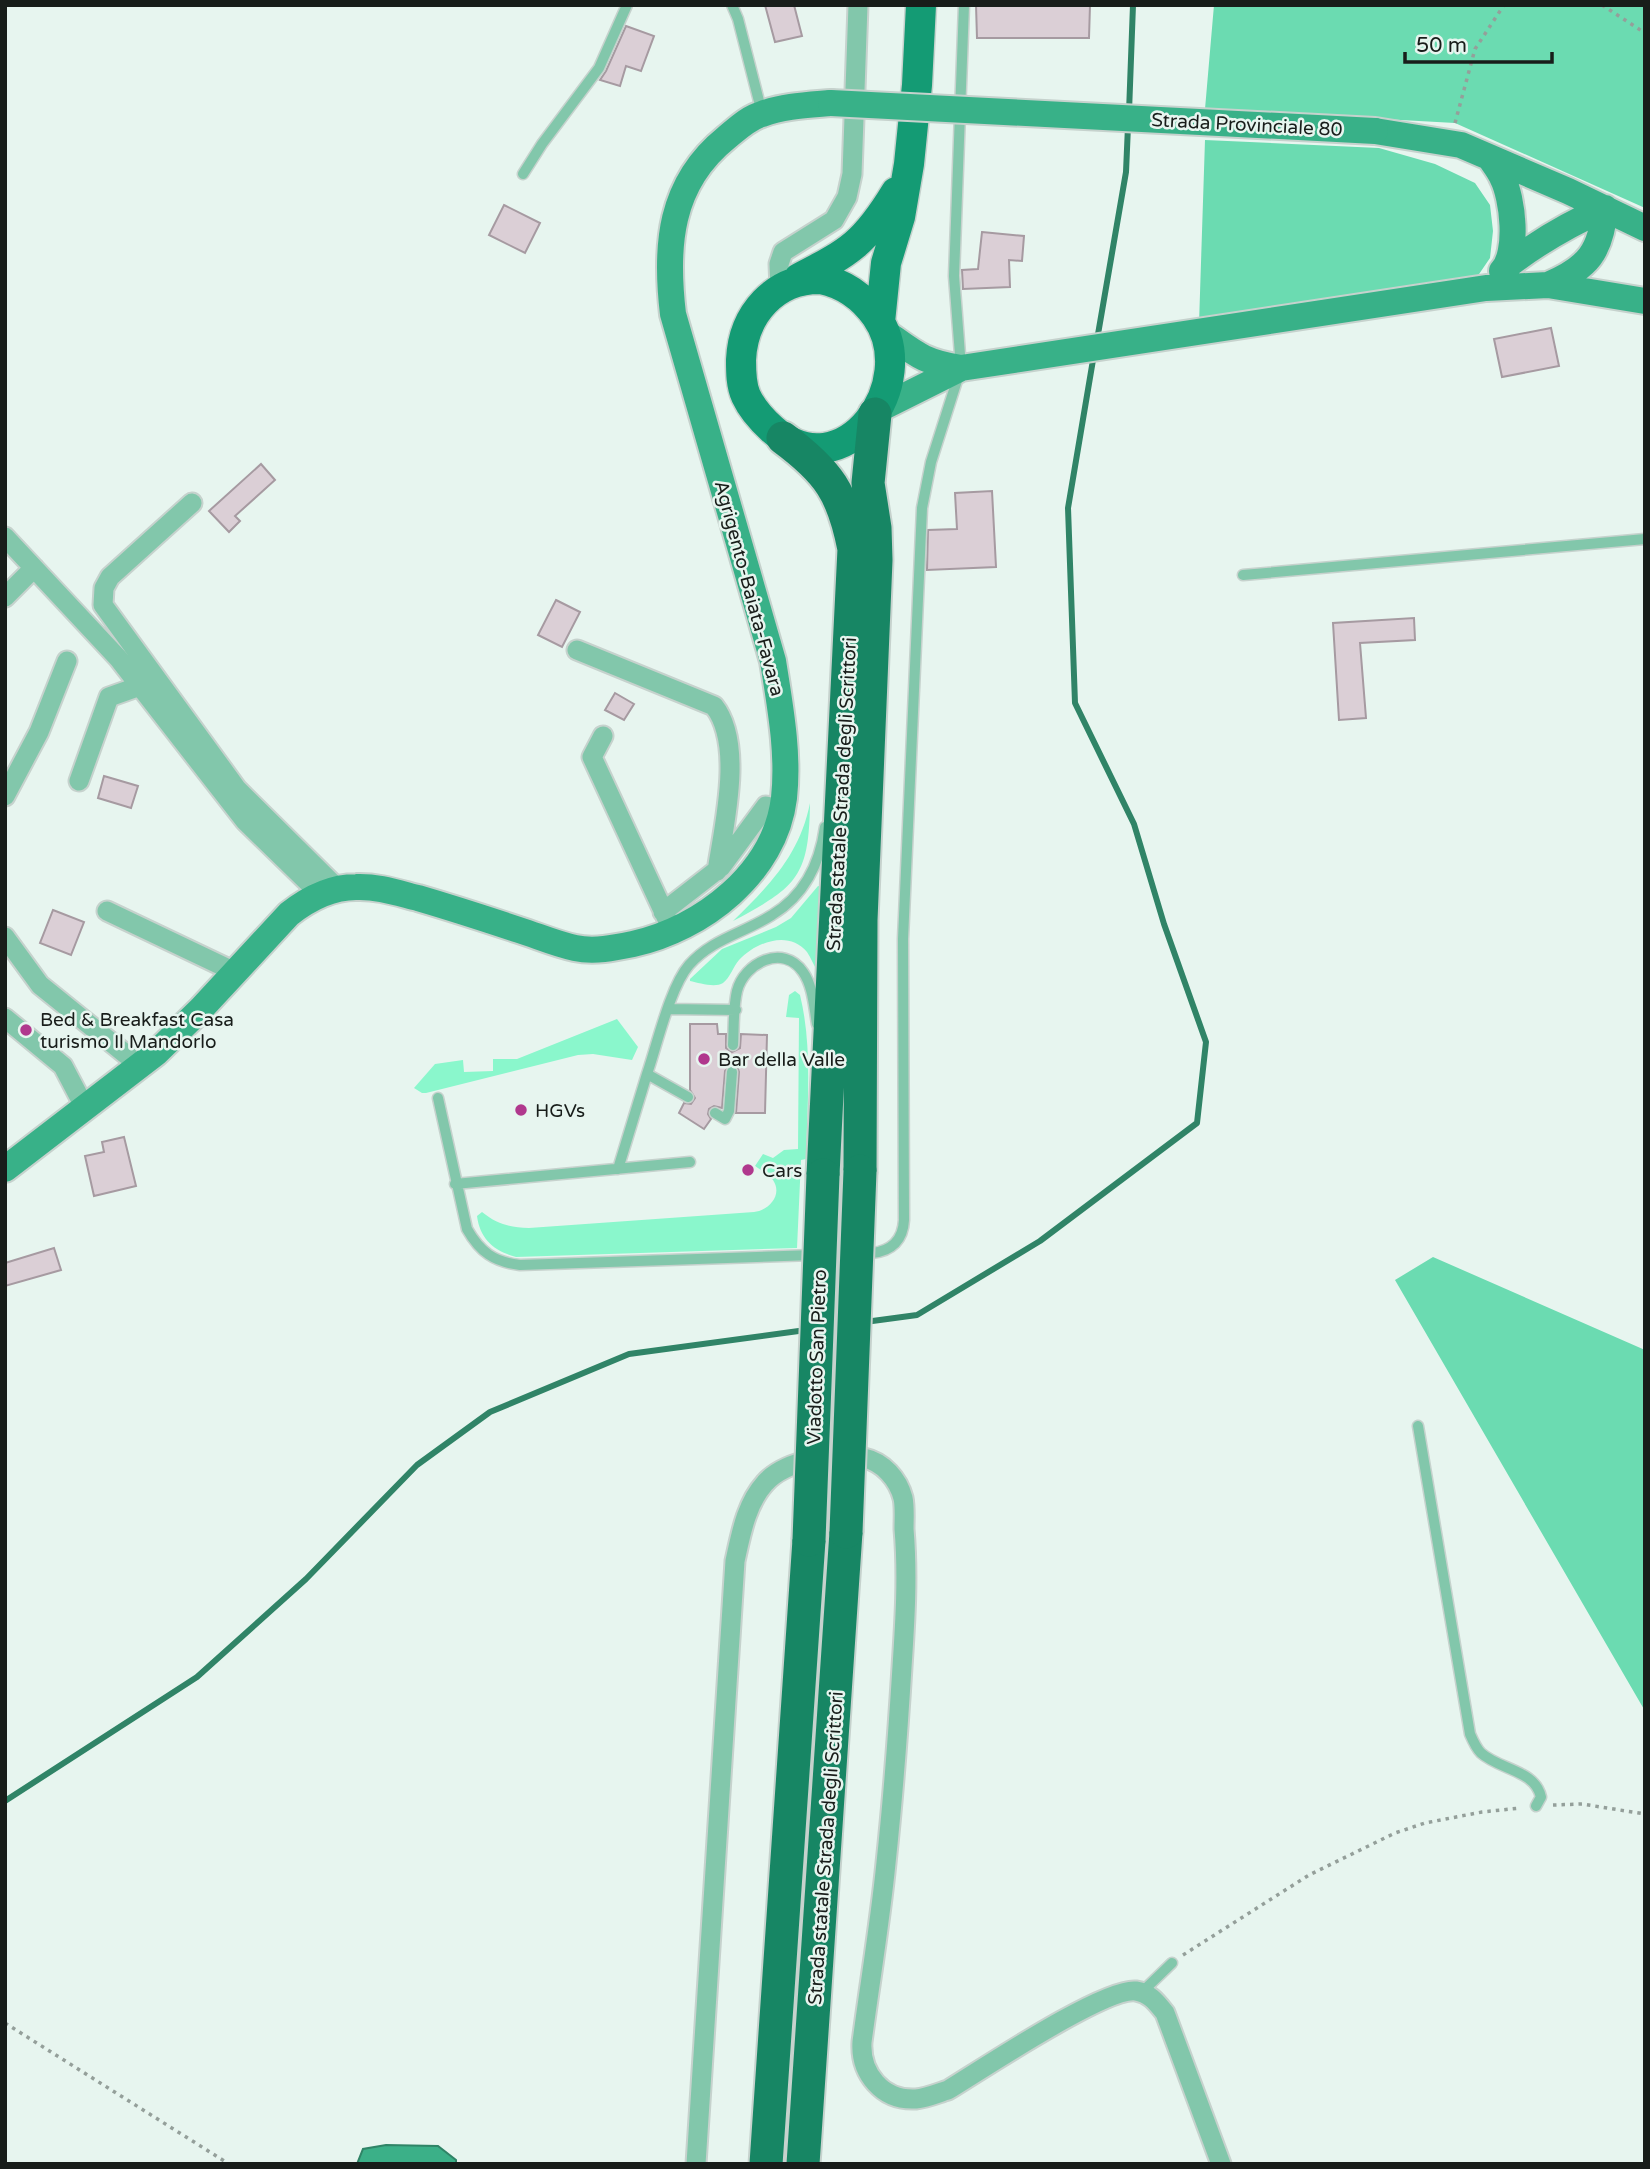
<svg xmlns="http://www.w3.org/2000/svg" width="1650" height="2169" font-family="'Varela Round',sans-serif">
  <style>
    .green { fill: #8af7cc }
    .forest { fill: #6bdbb1 }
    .water { fill: #3bb088; stroke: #308467; stroke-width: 2 }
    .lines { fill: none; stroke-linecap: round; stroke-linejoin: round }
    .stream { stroke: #308467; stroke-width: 6 }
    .building { fill: #dbcfd6; stroke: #a69aa1; stroke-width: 2 }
    .lane-casing { stroke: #c6d2cd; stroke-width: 13 }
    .street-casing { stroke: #c6d2cd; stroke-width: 23 }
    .secondary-casing { stroke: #c6d2cd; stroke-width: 30 }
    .primary-casing { stroke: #c6d2cd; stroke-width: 33 }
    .highway-casing { stroke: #c6d2cd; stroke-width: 37 }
    .path { stroke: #949f9a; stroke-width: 3.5; stroke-dasharray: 3.5 5; stroke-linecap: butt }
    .lane { stroke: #82c7ab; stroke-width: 10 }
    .street { stroke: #82c7ab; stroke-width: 19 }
    .secondary { stroke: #38b188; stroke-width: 26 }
    .primary { stroke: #149b74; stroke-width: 30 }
    .highway { stroke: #178664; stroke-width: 33 }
    .secondary-bridge-casing { stroke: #c6d2cd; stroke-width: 30; stroke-linecap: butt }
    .highway-bridge-casing { stroke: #c6d2cd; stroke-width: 37; stroke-linecap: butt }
    .secondary-bridge { stroke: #38b188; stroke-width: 26 }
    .highway-bridge { stroke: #178664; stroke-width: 33 }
    .poi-dot { fill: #b0388d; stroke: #e7f5ef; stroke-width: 2.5 }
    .labels { text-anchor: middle; stroke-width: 5; stroke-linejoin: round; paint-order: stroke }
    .street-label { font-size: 19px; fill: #181d1a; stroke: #e7f5ef }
    .poi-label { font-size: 19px; fill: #181d1a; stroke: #e7f5ef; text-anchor: start }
  </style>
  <rect width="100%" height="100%" fill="#e7f5ef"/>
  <!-- green -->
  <path class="green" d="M810 803C809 877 797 887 733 921 770 885 800 854 810 803Z
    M818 886 827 887 818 972C814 966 811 958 807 952 788 929 755 943 739 960 733 967 730 978 723 983 715 988 699 983 690 981V979L722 949 776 927 791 918Z
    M795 991 800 995C813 1048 807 1105 806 1159L801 1160 797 1248 516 1257C494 1251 480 1239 477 1216L482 1212C498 1225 510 1227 529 1228L754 1212C769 1210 783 1195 773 1180 768 1174 761 1170 755 1166L763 1154 773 1158 784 1150 798 1149 799 1018 786 1017 789 995Z
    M617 1019 638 1047 632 1060 593 1054 578 1055 426 1093H422L414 1088 435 1064 463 1060 464 1072 493 1071V1059H517Z"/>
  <!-- forest -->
  <path class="forest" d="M1214 5H1645V208L1455 123 1205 109Z
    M1205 140 1379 148 1435 164 1475 183 1490 205 1493 231 1490 258 1475 280 1199 324Z
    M1433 1257 1645 1350V1711L1395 1280Z"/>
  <!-- water -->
  <path class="water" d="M386 2145 438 2146 456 2160V2164H357L363 2149Z"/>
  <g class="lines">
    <!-- stream -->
    <path class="stream" d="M1129 112 1133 5
      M1097 340 1126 172 1128 126
      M865 1322 917 1315 1040 1241 1197 1123 1206 1042 1164 924 1134 824 1075 703 1068 508 1094 354
      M5 1801 197 1677 306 1579 417 1465 490 1412 629 1354 806 1330"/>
  </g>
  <!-- building -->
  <path class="building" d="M765 5H794L802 36 775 42Z
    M976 5H1090L1089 38H977Z
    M626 26 654 36 641 71 626 66 620 86 600 80 606 71Z
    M504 205 540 223 525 253 489 235Z
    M982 232 1024 236 1022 261 1009 260 1010 287 963 289 962 270 978 269Z
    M1551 328 1559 366 1502 377 1494 339Z
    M261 464 275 480 235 516 240 521 229 532 209 511Z
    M992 491 996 567 927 570 928 530 957 529 955 493Z
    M556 600 580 612 562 647 538 635Z
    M1414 618 1415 640 1360 643 1366 718 1339 720 1333 623Z
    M615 693 634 704 624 720 605 710Z
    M104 776 138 786 131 808 98 798Z
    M53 910 84 922 71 955 40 943Z
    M690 1024H717L718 1034H726V1048L732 1052 740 1048 741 1034 767 1035 765 1113H736L739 1072 737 1066 732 1065 725 1071 722 1108 714 1106 709 1109 708 1114 711 1119 704 1129 679 1113 684 1103 691 1104 695 1098 690 1090Z
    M124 1137 136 1186 94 1196 85 1156 104 1152 102 1142Z
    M54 1248 61 1270 5 1286V1263Z"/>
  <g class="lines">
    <!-- lane casing -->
    <g class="lane-casing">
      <path id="lane" d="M732 5 738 19 762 113
        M523 174 542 144 599 68 627 5
        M1243 575 1645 539
        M668 1009 736 1010
        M733 1045C734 1028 733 1008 737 991 744 963 783 943 803 972 813 986 814 1007 817 1024
        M688 1097 647 1074C657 1045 670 987 689 965 712 939 744 933 772 915 804 896 820 863 825 827
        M438 1098 467 1229C480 1252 494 1262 520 1265L872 1253C892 1251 903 1240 904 1220L903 939 922 508 931 462 961 368 954 276 964 5
        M715 1113 725 1119 729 1111 732 1072
        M618 1169 647 1074
        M455 1184 690 1162
        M1418 1426 1470 1734C1473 1741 1476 1748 1481 1753 1500 1770 1535 1770 1541 1797L1536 1806
        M1142 1992 1172 1963"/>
    </g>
    <!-- street casing -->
    <g class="street-casing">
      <path id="street" d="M780 288 779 264 783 252 834 220 847 197 852 174 858 5
        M192 503 110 577 104 588 103 605 237 789 338 889
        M5 537 118 658 245 821 320 894
        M5 597 34 568
        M577 650 714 706C744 744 724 825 717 871
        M603 736 592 757 673 932
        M79 781 109 697 140 686
        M5 796 39 732 67 661
        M107 911 235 972
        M663 912 721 867 766 806 781 809
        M5 937 40 985 128 1056 136 1068
        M5 1018 63 1066 85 1108
        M696 2164 735 1561C741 1534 746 1504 765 1483 784 1461 836 1451 864 1458 883 1462 898 1479 903 1498 905 1507 904 1519 904 1529 908 1575 905 1622 902 1667 898 1732 893 1798 886 1863 880 1923 870 1982 862 2042 860 2073 882 2101 916 2099 927 2098 938 2093 948 2090 981 2070 1105 1987 1136 1991 1150 1993 1157 2003 1165 2013L1221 2164"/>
    </g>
    <!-- secondary casing -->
    <g class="secondary-casing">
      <path id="secondary" d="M1375 131 1461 145 1568 191 1645 228
        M1490 158C1494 164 1499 170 1502 177 1513 198 1519 253 1502 271
        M1507 266C1538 242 1569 224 1605 208 1601 252 1588 268 1548 285
        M885 332C916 354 923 362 961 368L1486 288 1548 285 1645 301
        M877 410 961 368
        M5 1169 156 1053 201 1009 289 914C308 899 331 887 356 887 377 886 398 893 418 898 452 908 486 919 519 930 538 936 556 944 575 948 594 952 614 948 633 944 702 929 775 873 784 798 789 753 780 706 773 661L673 314C665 247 669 184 726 138 737 129 748 118 762 114 783 106 808 105 831 103"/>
    </g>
    <!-- primary casing -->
    <g class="primary-casing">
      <path id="primary" d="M799 278C850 252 865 243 896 192
        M821 279C845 284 862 296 876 316 923 383 843 493 772 429 762 420 752 409 746 396 741 385 741 372 741 360 743 314 775 278 821 279Z
        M880 322 886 263 900 217 909 164 917 85 921 5"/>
    </g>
    <!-- highway casing -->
    <g class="highway-casing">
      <path id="highway" d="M783 438C829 472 843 493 854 549L823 1175
        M860 1171 861 920 876 560 875 528 868 483 875 414
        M766 2164 809 1540
        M803 2164 846 1532"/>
    </g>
    <!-- path -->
    <path class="path" d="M1602 5 1645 33
      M1455 123 1475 49 1504 5
      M1553 1805 1582 1804 1645 1814
      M1183 1955 1309 1875 1395 1833 1425 1823 1482 1812 1521 1808
      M5 2023 229 2164"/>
    <!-- lane -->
    <use href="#lane" class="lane"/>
    <!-- street -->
    <use href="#street" class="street"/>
    <!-- secondary -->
    <use href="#secondary" class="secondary"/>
    <!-- primary -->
    <use href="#primary" class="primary"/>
    <!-- highway -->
    <use href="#highway" class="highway"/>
    <!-- secondary-bridge casing -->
    <g class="secondary-bridge-casing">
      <path id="secondary-bridge" d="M831 103 1375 131"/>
    </g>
    <!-- highway-bridge casing -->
    <g class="highway-bridge-casing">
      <path id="highway-bridge" d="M846 1532 860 1171
        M809 1540 823 1175"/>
    </g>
    <!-- secondary-bridge -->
    <use href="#secondary-bridge" class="secondary-bridge"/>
    <!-- highway-bridge -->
    <use href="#highway-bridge" class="highway-bridge"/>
  </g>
  <!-- markers -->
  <g class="poi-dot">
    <circle cx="26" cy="1030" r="7"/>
    <circle cx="704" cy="1059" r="7"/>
    <circle cx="521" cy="1110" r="7"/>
    <circle cx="748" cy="1170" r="7"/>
  </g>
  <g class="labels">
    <!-- street labels -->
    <g class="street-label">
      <text transform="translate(1247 124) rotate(3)" y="7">Strada Provinciale 80</text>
      <text transform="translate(750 588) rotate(75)" y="7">Agrigento-Baiata-Favara</text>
      <text transform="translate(841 794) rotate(-87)" y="7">Strada statale Strada degli Scrittori</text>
      <text transform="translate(816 1357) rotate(-88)" y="7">Viadotto San Pietro</text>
      <text transform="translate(825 1848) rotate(-86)" y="7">Strada statale Strada degli Scrittori</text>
    </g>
    <!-- poi labels -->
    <g class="poi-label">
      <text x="40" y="1026">Bed &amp; Breakfast Casa<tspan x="40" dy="22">turismo Il Mandorlo</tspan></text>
      <text x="718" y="1066">Bar della Valle</text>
      <text x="535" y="1117">HGVs</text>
      <text x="762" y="1177">Cars</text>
    </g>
  </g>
  <!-- border -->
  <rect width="1650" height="2169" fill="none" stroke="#181d1a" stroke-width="14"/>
  <!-- scale -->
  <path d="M1405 52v10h147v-10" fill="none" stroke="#181d1a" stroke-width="3.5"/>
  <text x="1416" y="52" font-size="21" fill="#181d1a" stroke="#e7f5ef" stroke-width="5" paint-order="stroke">50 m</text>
</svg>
